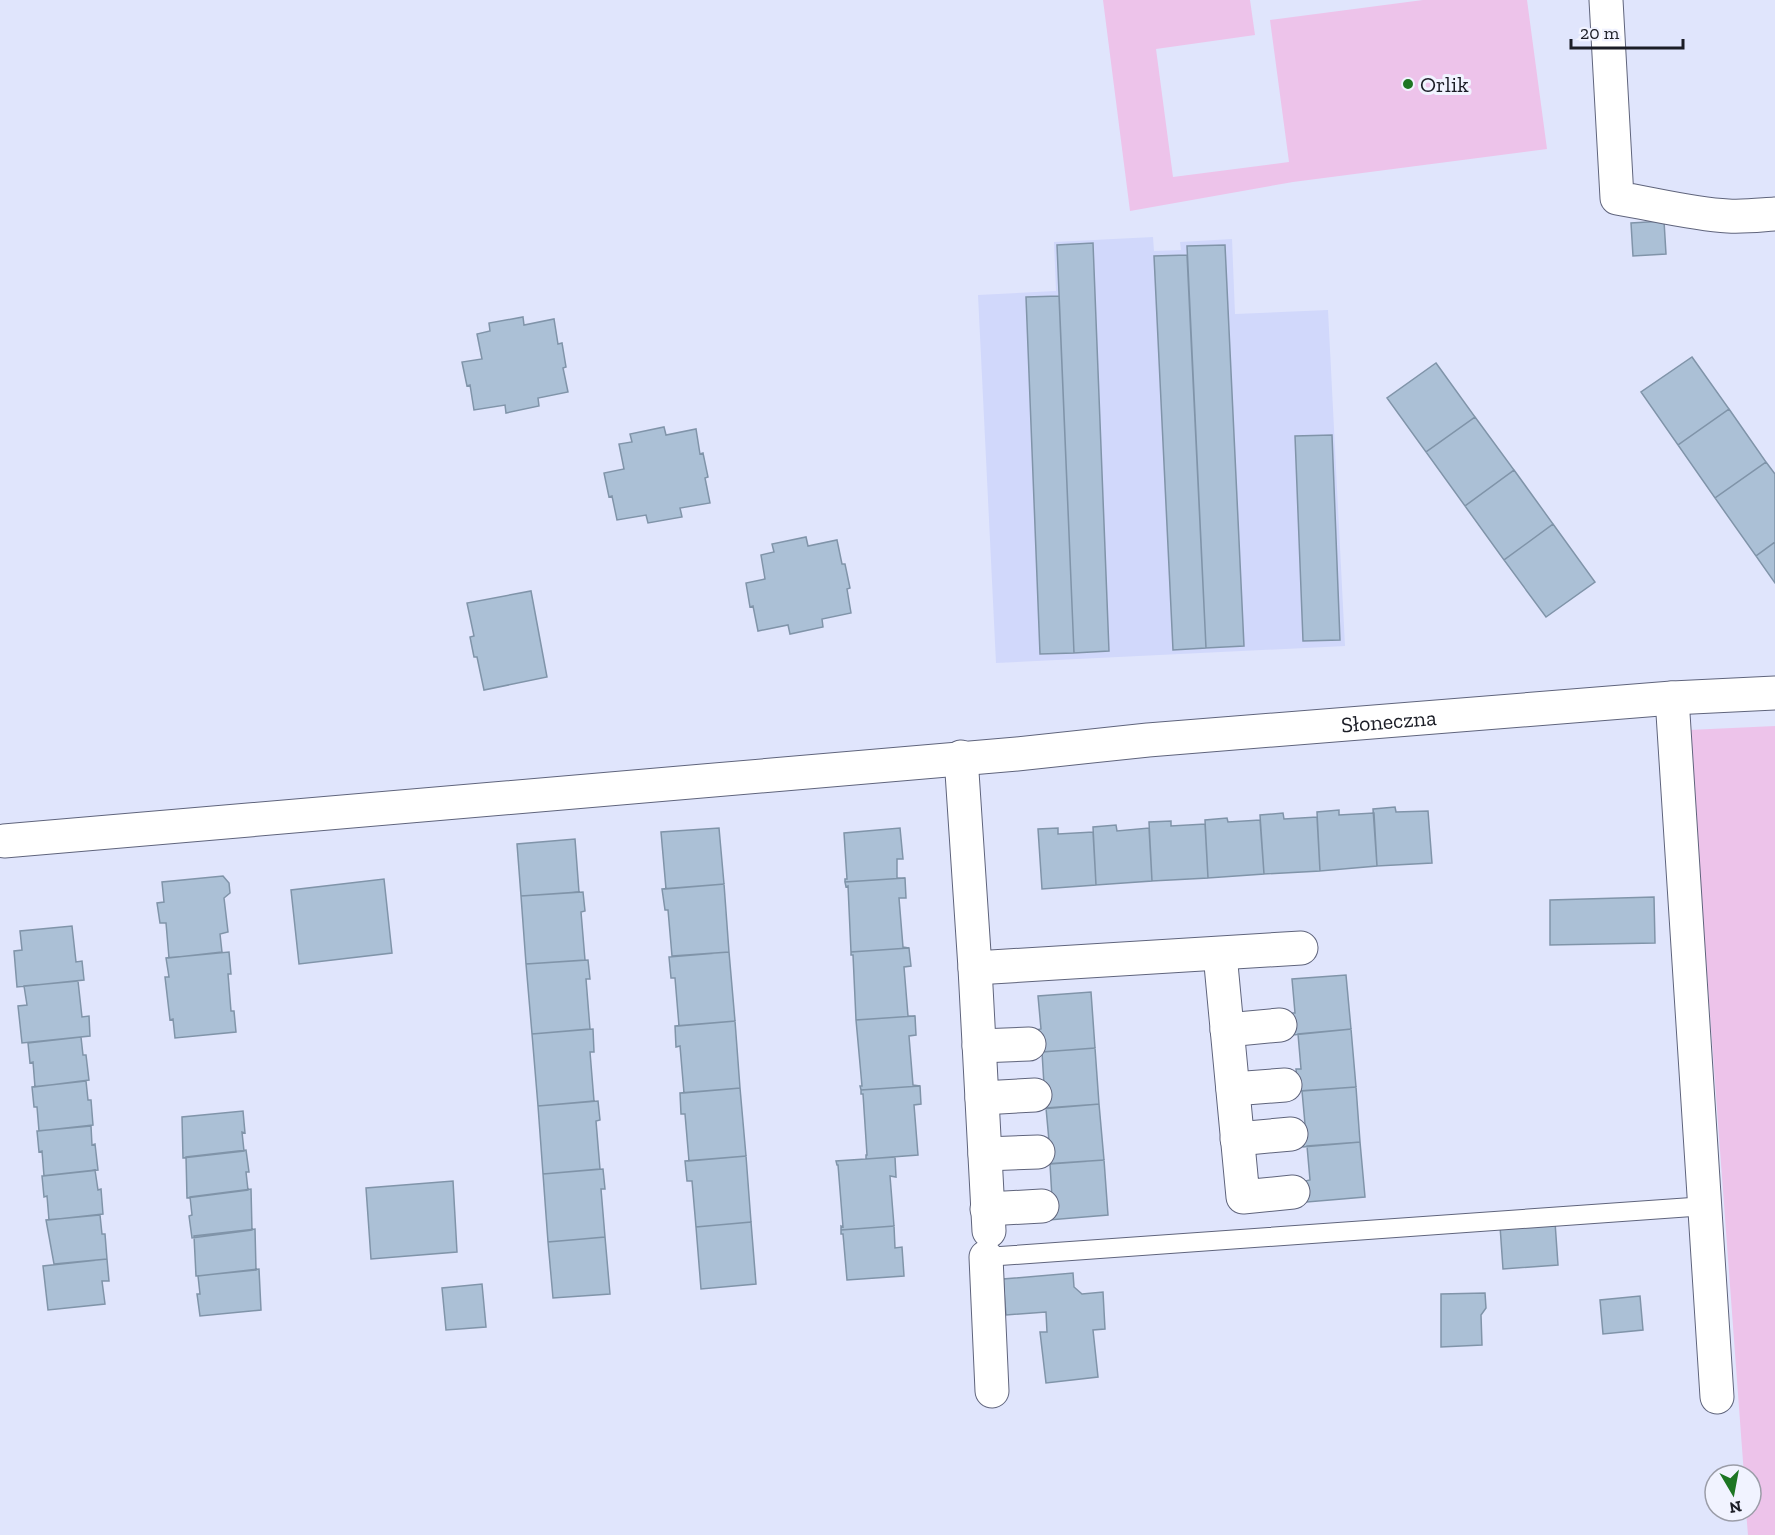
<svg xmlns="http://www.w3.org/2000/svg" width="1775" height="1535" font-family="'Zilla Slab',serif">
  <style>
    .built { fill: #d1d8fb }
    .green { fill: #edc3ea }
    .building { fill: #abc0d6; stroke: #8094a9; stroke-width: 1.5 }
    .lines { fill: none; stroke-linecap: round; stroke-linejoin: round }
    .service-casing { stroke: #5f647c; stroke-width: 20 }
    .minor-casing { stroke: #5f647c; stroke-width: 35 }
    .service { stroke: #fff; stroke-width: 18 }
    .minor { stroke: #fff; stroke-width: 33 }
    .poi-dot { fill: #1d7623; stroke: #f1f3ff; stroke-width: 2 }
    .labels { text-anchor: middle; stroke-width: 6; stroke-linejoin: round; paint-order: stroke }
    .poi-label { font-size: 22px; fill: #1b1d26; stroke: #f1f3ff; text-anchor: start }
    .street-label { font-size: 22px; fill: #1b1d26; stroke: #f1f3ff }
  </style>
  <rect width="100%" height="100%" fill="#e0e5fc"/>
  <!-- built -->
  <path class="built" d="M1153 237 1154 251 1181 250 1180 242 1232 239 1235 314 1328 310 1345 646 996 663 978 295 1056 291 1054 242Z"/>
  <!-- green -->
  <path class="green" d="M1103 0H1250L1255 35 1156 49 1173 177 1289 162 1270 20 1423 0H1527L1547 149 1293 182 1130 211Z
    M1775 726V1535H1748L1746 1511H1751V1475H1744L1689 730Z"/>
  <!-- building -->
  <path class="building" d="M1664 221 1666 254 1633 256 1631 223Z
    M1093 243 1109 651 1074 653 1057 245Z
    M1225 245 1244 646 1206 648 1187 246Z
    M1187 255 1206 648 1173 650 1154 256Z
    M1059 296 1074 653 1040 654 1026 297Z
    M523 317 524 325 554 319 558 344 562 343 566 367 563 368 568 392 538 398 539 406 506 413 505 405 474 410 470 385 467 386 462 362 482 359 477 334 490 331 489 323Z
    M1692 357 1729 409 1678 445 1641 392Z
    M1436 363 1475 417 1426 452 1387 398Z
    M1729 409 1766 462 1715 498 1678 445Z
    M1475 417 1514 470 1465 506 1426 452Z
    M664 427 666 435 696 429 700 454 703 453 708 477 705 478 710 503 680 508 682 517 648 523 646 515 617 520 612 496 609 497 604 473 624 469 619 444 632 442 630 434Z
    M1332 435 1340 640 1303 641 1295 436Z
    M1766 462 1775 474V542L1756 556 1715 498Z
    M1514 470 1553 524 1504 560 1465 506Z
    M1553 524 1595 582 1546 617 1504 560Z
    M806 537 808 546 837 540 842 564H845L850 588 847 589 851 613 822 619 823 627 790 634 788 625 758 631 753 606 750 607 746 583 765 579 761 555 774 552 772 544Z
    M1775 542V583L1756 556Z
    M531 591 547 677 484 690 477 657H474L470 637 474 636 467 603Z
    M1395 807 1396 812 1428 811 1432 863 1377 866 1373 809Z
    M1339 810V815L1374 813 1377 866 1320 871 1317 812Z
    M1283 813 1284 819 1317 817 1320 871 1264 874 1260 815Z
    M1227 818 1228 822 1260 820 1264 874 1208 878 1205 820Z
    M1171 821V826L1205 824 1208 878 1152 881 1149 822Z
    M1116 825 1117 831 1149 828 1152 881 1096 885 1093 827Z
    M719 828 724 884 666 889 661 832Z
    M900 828 903 859H897V878H905L845 882V879H847L844 833Z
    M1058 828V834L1093 832 1096 885 1042 889 1038 829Z
    M575 839 579 892 521 896 517 844Z
    M223 876 229 883 230 893 224 898 228 932 220 934 222 952 169 958 166 923H160L157 903 164 902 162 882Z
    M905 878 906 898H899L903 947 909 948 851 952 848 886 846 887 845 882Z
    M384 879 392 953 299 964 291 890Z
    M724 884 729 952 672 956 668 910H665L662 889Z
    M583 892 585 911 581 912 585 960 526 964 521 896Z
    M1654 897 1655 943 1550 945V900Z
    M72 926 76 962 82 961 84 980 17 987 14 951 22 950 20 931Z
    M909 948 911 966 904 967 908 1016H915L856 1020 853 955H851V952Z
    M229 952 231 974H228L231 1011H234L236 1032 175 1038 173 1019 170 1020 165 977H169L166 958Z
    M729 952 735 1021 679 1026 675 978H671L669 957Z
    M588 960 590 979H586L590 1029 532 1034 526 964Z
    M1346 975 1351 1029 1293 1035 1291 1013H1295L1292 979Z
    M78 981 82 1017 89 1016 90 1036 22 1043 18 1006 27 1005 24 986Z
    M1091 992 1095 1048 1042 1052 1036 1030 1041 1029 1038 996Z
    M915 1016 916 1035 909 1036 913 1085 920 1086 861 1090 860 1086H862L856 1020Z
    M735 1021 740 1088 684 1093 680 1046 676 1047 675 1026Z
    M593 1029 594 1052H590L594 1101 538 1106 532 1034Z
    M1351 1029 1356 1087 1298 1091 1296 1069H1301L1298 1034Z
    M81 1037 83 1055H86L89 1080 35 1087 33 1062 30 1063 28 1043Z
    M1095 1048 1099 1104 1042 1109 1044 1085 1042 1052Z
    M86 1081 88 1100H91L93 1125 39 1131 37 1107H34L32 1087Z
    M920 1086 921 1104 914 1105 918 1155 866 1159V1155H867L863 1094H861V1090Z
    M1356 1087 1360 1142 1303 1147 1301 1124H1305L1302 1091Z
    M740 1088 746 1156 689 1161 685 1114H681L680 1093Z
    M598 1101 600 1120 596 1121 600 1169 543 1174 538 1106Z
    M1099 1104 1104 1160 1044 1164 1049 1141 1046 1108Z
    M243 1111 245 1133 242 1132 244 1151 183 1158 182 1117Z
    M91 1126 92 1145 95 1144 98 1170 44 1176 42 1151 39 1152 37 1131Z
    M1360 1142 1365 1197 1307 1202 1305 1181 1310 1180 1307 1146Z
    M246 1150 249 1172H246L248 1190 187 1198 186 1157Z
    M746 1156 751 1222 696 1227 692 1181H687L685 1161Z
    M895 1157 896 1177 890 1176 894 1226 841 1230V1226L843 1227 838 1165H837L836 1161Z
    M1104 1160 1108 1215 1049 1220 1052 1198 1050 1164Z
    M603 1169 605 1189H601L605 1237 548 1242 543 1174Z
    M95 1170 98 1190 101 1189 103 1214 49 1220 47 1196 44 1197 42 1176Z
    M453 1181 457 1252 371 1259 366 1188Z
    M251 1189 252 1230 192 1238 189 1216 192 1215 190 1197Z
    M100 1215 102 1234H105L107 1259 54 1264 46 1220Z
    M751 1222 756 1284 701 1289 696 1227Z
    M1555 1222 1558 1265 1503 1269 1500 1226Z
    M894 1226 895 1248 902 1247 904 1276 847 1280 843 1234H841V1230Z
    M255 1229 256 1270 196 1276 194 1236Z
    M605 1237 610 1294 553 1298 548 1242Z
    M107 1259 109 1281H102L105 1304 48 1310 43 1266Z
    M259 1269 261 1310 200 1316 197 1294H200L198 1276Z
    M1073 1273 1074 1287 1082 1294 1103 1292 1105 1329 1093 1330 1098 1377 1046 1383 1040 1332H1047L1046 1312 1006 1315 1003 1279Z
    M482 1284 486 1327 446 1330 442 1288Z
    M1485 1293 1486 1308 1481 1315 1482 1345 1441 1347V1294Z
    M1640 1296 1643 1330 1603 1334 1600 1300Z"/>
  <g class="lines">
    <!-- service casing -->
    <g class="service-casing">
      <path id="service" d="M986 1257 1706 1206"/>
    </g>
    <!-- minor casing -->
    <g class="minor-casing">
      <g id="minor">
        <path d="M1606 0 1617 198C1654 204 1691 214 1728 216 1744 217 1760 215 1775 214"/>
        <path d="M1672 698 1717 1397"/>
        <path d="M961 757 975 968 1301 948"/>
        <path id="s1" d="M4 841 1017 754 1148 740 1672 698 1775 693"/>
        <path d="M1220 954 1243 1197 1293 1192"/>
        <path d="M975 968 989 1231"/>
        <path d="M1227 1030 1280 1025"/>
        <path d="M979 1046 1029 1044"/>
        <path d="M1233 1089 1285 1085"/>
        <path d="M982 1098 1035 1095"/>
        <path d="M1237 1139 1291 1134"/>
        <path d="M985 1154 1038 1152"/>
        <path d="M987 1209 1042 1206"/>
        <path d="M986 1257 992 1391"/>
      </g>
    </g>
    <!-- service -->
    <use href="#service" class="service"/>
    <!-- minor -->
    <use href="#minor" class="minor"/>
  </g>
  <!-- markers -->
  <circle class="poi-dot" cx="1408" cy="84" r="6"/>
  <g class="labels">
    <!-- poi labels -->
    <g class="poi-label">
      <text x="1420" y="92">Orlik</text>
    </g>
    <!-- street labels -->
    <g class="street-label">
      <text dy="8" stroke="none"><textPath href="#s1" startOffset="1390">Słoneczna</textPath></text>
    </g>
  </g>
  <!-- north arrow -->
  <g transform="translate(1733 1493) rotate(170)"><circle r="28" fill="#f1f3ff" stroke="#9b9da8" stroke-width="1.5"/>
  <path d="M0-4.5L10 22L0 15L-10 22Z" fill="#1d7623"/>
  <text y="-9" font-size="16" font-weight="bold" text-anchor="middle" fill="#1b1d26">N</text>
  </g>
  <!-- scale -->
  <path d="M1571 39v9h112v-9" fill="none" stroke="#1b1d26" stroke-width="3"/>
  <text x="1580" y="39" font-size="18" fill="#1b1d26" stroke="#f1f3ff" stroke-width="4.5" paint-order="stroke">20 m</text>
</svg>
